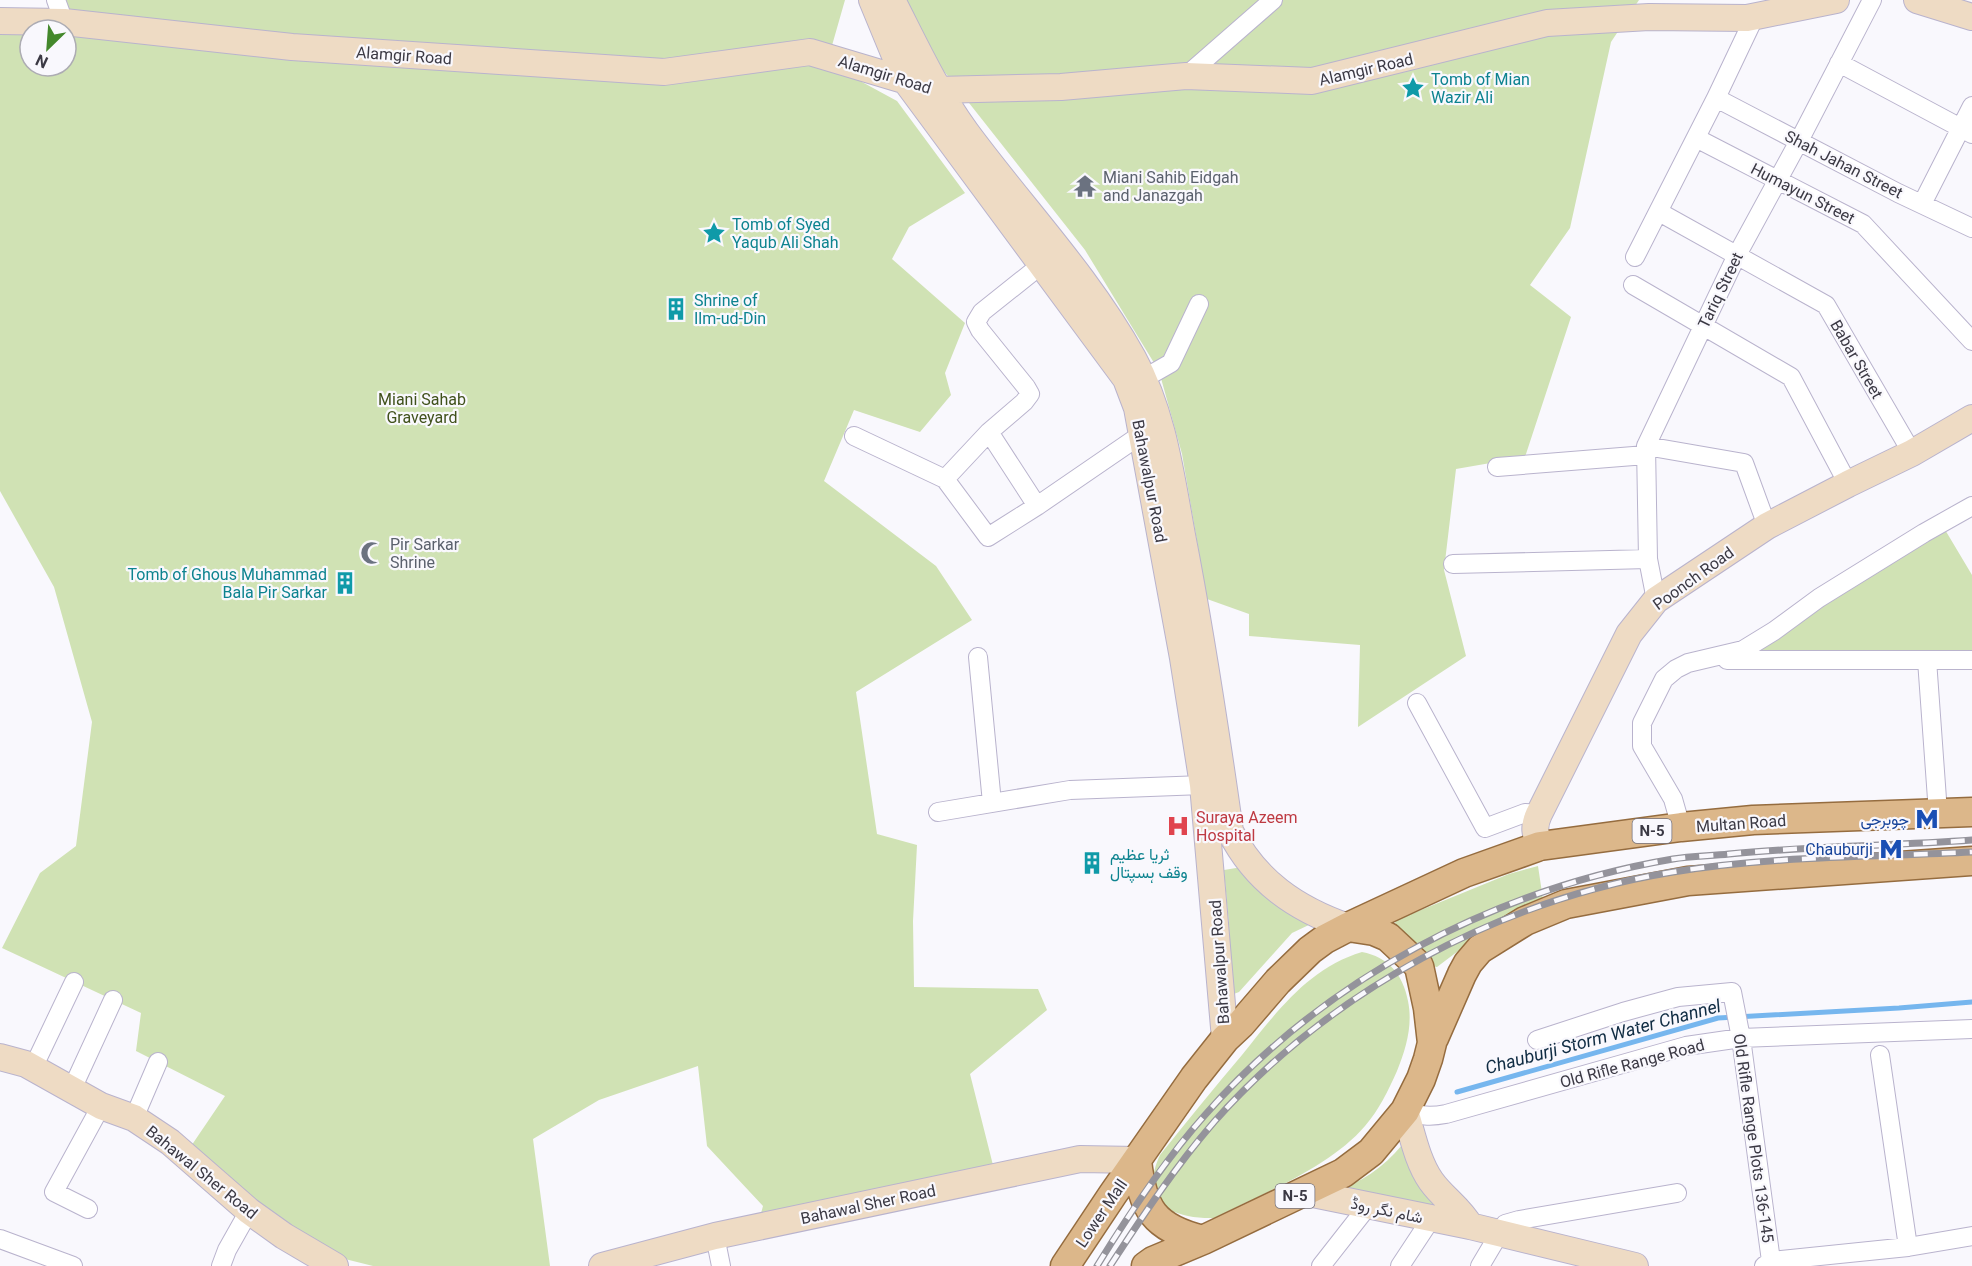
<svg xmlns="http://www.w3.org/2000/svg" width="1972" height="1266" font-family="Roboto,Vazirmatn,sans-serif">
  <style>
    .green { fill: #d0e2b4; fill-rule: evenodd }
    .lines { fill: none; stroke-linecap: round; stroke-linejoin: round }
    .stream { stroke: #76b6ee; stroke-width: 5 }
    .street-casing { stroke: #b9b3cd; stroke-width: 20 }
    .secondary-casing { stroke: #b9b3cd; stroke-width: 28 }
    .primary-casing { stroke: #956c3f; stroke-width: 31 }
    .street { stroke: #fff; stroke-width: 18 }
    .secondary { stroke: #eedbc4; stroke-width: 26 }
    .primary { stroke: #dcb78a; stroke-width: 28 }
    .rail-casing { stroke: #94939b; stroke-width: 7 }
    .rail { stroke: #f9f8fd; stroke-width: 4.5; stroke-dasharray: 14; stroke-linecap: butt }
    .labels { text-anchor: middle; stroke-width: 4.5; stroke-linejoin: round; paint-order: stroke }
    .shield { fill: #f9f8fd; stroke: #74727c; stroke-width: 1.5 }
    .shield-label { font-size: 15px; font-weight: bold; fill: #3b3944 }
    .street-label { font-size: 16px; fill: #3b3944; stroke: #f9f8fd }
    .culture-label { font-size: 16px; fill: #0d838f; stroke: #f9f8fd; text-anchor: start }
    .worship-label { font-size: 16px; fill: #5b616d; stroke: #f9f8fd; text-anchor: start }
    .park-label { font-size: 16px; fill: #40511b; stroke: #f9f8fd }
    .health-label { font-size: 16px; fill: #be3a42; stroke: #f9f8fd; text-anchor: start }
    .transit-label { font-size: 16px; fill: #164399; stroke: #f9f8fd; text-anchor: end }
    .water-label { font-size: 18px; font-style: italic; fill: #102c43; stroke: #f9f8fd }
  </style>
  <rect width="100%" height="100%" fill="#f9f8fd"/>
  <!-- green -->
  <path class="green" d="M63 0H845L827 63 897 101 965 193 909 227 892 259 965 323 945 373 951 395 920 432 854 410 824 481 936 566 972 620 856 692 877 834 917 845 913 921 914 987 1038 989 1047 1010 970 1074 996 1177 757 1228 763 1206 707 1146 698 1066 599 1100 533 1139 550 1266H373L345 1259 183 1158 225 1096 136 1051 141 1013 2 948 40 873 76 846 92 722 54 587 0 491V33L58 19ZM30 30H66V66H30Z
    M902 0H1639L1611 42 1570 228 1530 285 1571 317 1525 457 1456 469 1444 570 1466 656 1358 727 1360 645 1249 636V614L1207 599 1182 454 1159 371 1085 250 928 51Z
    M1941 523 1972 575V660H1704L1743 650Z
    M1538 866 1544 906 1474 939 1437 967 1431 966 1397 928 1395 922 1399 919 1509 874Z
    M1242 867C1260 899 1282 908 1313 923L1292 933 1239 992 1231 995 1229 924 1224 870Z
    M1362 952C1388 957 1403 974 1408 1001 1413 1025 1406 1049 1397 1071 1388 1091 1379 1110 1365 1126 1329 1168 1263 1193 1214 1218 1171 1219 1138 1202 1160 1155 1187 1121 1214 1088 1242 1055 1276 1013 1308 968 1362 952Z
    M1402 1145 1425 1193 1437 1207 1332 1192C1361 1183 1383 1168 1402 1145Z"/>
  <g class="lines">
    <!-- stream -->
    <path class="stream" d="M1457 1092 1718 1018 1899 1008 1972 1002"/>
    <!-- street casing -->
    <g class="street-casing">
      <path id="street" d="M56 0 64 22
        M1839 63 1972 134
        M1186 76 1273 0
        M1716 98 1898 193 1972 228
        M1696 138 1863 224 1972 341
        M1922 204 1972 106
        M1659 212 1826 305 1912 453
        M1635 257 1716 98 1755 16
        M1633 285 1791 377 1848 484
        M1143 379 1171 363 1199 304
        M989 432 1037 506
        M854 436 945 479 988 537 1037 506 1142 434
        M1646 446 1744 463 1767 526
        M1497 467 1646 455
        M945 479 989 432 1024 402 1030 394 1026 387 980 330 976 322 982 312 1041 265
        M1453 564 1648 559
        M1656 600 1648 559 1646 446 1737 255 1799 141 1872 0
        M978 657 992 803
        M1727 660H1972
        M1927 660 1938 813
        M1417 703 1485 828 1525 813 1539 814
        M938 812 1070 790 1203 785
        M1681 827 1673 799 1642 746V723L1664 679 1676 669 1688 663 1743 650 1774 631 1819 598 1924 533 1972 506
        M1537 1040 1623 1012 1678 997 1732 992 1741 1038 1771 1261 1764 1266
        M1880 1055 1908 1247
        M33 1068 74 982
        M72 1089 113 1000
        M1405 1111C1420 1116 1430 1117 1446 1114L1686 1046 1741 1038 1972 1029
        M134 1118 158 1062
        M88 1209 54 1192 101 1106
        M715 1236 721 1266
        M0 1239 73 1266
        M1771 1261 1908 1247 1972 1236
        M221 1266 227 1250 249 1211
        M1321 1266 1368 1206
        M1400 1266 1431 1219
        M1480 1266 1505 1224 1519 1220 1677 1193"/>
    </g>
    <!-- secondary casing -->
    <g class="secondary-casing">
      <path id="secondary" d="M872 0 905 80 1126 379 1137 408 1183 658 1203 785 1225 1039
        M892 0C915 45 936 91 966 132 1022 208 1087 275 1133 358 1163 412 1171 475 1182 535 1201 633 1216 732 1230 831 1255 881 1296 909 1348 927
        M1917 0 1972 17
        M0 21 64 22 292 47 664 72 810 52 937 90 1061 87 1186 76 1312 81 1547 23 1649 17 1747 18 1836 0
        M1540 846C1535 834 1533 827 1539 814L1629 634 1656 600 1767 526 1848 484 1912 453 1972 418
        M0 1057 26 1064 101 1106 134 1118 170 1142 249 1211 284 1236 335 1266
        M1405 1111C1412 1133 1417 1161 1431 1181 1443 1198 1460 1208 1470 1226
        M1303 1192 1470 1226 1635 1266
        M602 1266 715 1236 1080 1159 1137 1160"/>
    </g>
    <!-- primary casing -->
    <g class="primary-casing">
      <path id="primary" d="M1348 927 1464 873 1540 846 1681 827 1753 820 1972 812
        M1434 1038 1462 974 1468 963 1480 949 1525 921 1566 904 1688 881 1972 861
        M1065 1266 1113 1194 1194 1078 1225 1039 1241 1024 1278 981 1310 950 1325 939 1348 927 1374 931 1388 937 1419 966 1428 1008 1432 1043 1428 1059 1421 1079 1405 1111 1371 1152 1343 1173 1203 1240C1154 1228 1142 1209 1137 1160
        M1146 1266 1153 1261 1203 1240"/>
    </g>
    <!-- street -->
    <use href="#street" class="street"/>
    <!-- secondary -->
    <use href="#secondary" class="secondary"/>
    <!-- primary -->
    <use href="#primary" class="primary"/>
    <!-- rail casing -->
    <g class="rail-casing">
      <path id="rail" d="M1097 1266C1129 1214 1164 1161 1205 1115 1324 979 1495 889 1673 859 1691 856 1711 856 1729 854 1810 846 1891 846 1972 840
        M1110 1266C1142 1217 1175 1167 1214 1122 1331 990 1500 900 1673 872 1772 856 1872 857 1972 852"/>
    </g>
    <!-- rail -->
    <use href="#rail" class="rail"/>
  </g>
  <!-- icons -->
  <defs>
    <g id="sight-bare" transform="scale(1.8)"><path d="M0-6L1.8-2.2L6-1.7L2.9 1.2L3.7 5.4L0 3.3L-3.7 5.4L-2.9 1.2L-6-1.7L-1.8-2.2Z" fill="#0f9aa8" stroke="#f9f8fd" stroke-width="2.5" paint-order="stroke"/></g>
    <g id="temple-bare" transform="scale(1.8)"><path d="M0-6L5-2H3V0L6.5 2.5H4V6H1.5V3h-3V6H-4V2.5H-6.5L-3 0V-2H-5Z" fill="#6b7280" stroke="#f9f8fd" stroke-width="2.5" paint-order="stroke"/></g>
    <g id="building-bare" transform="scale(1.8)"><path d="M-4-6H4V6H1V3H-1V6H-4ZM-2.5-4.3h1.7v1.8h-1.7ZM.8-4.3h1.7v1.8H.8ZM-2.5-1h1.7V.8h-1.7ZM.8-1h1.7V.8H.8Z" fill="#0f9aa8" stroke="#f9f8fd" stroke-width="2.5" paint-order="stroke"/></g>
    <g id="mosque-bare" transform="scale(1.8)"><path d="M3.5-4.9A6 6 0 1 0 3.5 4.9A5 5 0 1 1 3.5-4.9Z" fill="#6b7280" stroke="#f9f8fd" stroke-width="2.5" paint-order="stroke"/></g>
    <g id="metro-bare" transform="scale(1.8)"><path d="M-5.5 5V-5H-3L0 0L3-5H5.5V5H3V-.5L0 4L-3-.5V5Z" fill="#1a4fb4" stroke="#f9f8fd" stroke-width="2.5" paint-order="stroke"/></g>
    <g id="hospital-bare" transform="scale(1.8)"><path d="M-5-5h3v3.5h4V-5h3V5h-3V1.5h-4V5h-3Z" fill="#e0444e" stroke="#f9f8fd" stroke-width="2.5" paint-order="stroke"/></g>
  </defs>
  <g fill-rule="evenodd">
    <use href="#sight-bare" x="1413" y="88"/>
    <use href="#temple-bare" x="1085" y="186"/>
    <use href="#sight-bare" x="714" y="233"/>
    <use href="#building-bare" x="676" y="309"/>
    <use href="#mosque-bare" x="372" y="553"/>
    <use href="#building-bare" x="345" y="583"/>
    <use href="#metro-bare" x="1927" y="819"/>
    <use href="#hospital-bare" x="1178" y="826"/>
    <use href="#metro-bare" x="1891" y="849"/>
    <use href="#building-bare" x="1092" y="863"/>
  </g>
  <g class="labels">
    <!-- shield labels -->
    <g class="shield">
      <rect x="1632.5" y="819" width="39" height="24" rx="4.5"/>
      <rect x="1275.5" y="1184" width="39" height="24" rx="4.5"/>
    </g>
    <g class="shield-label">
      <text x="1652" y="836">N-5</text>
      <text x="1295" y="1201">N-5</text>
    </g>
    <!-- street labels -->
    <g class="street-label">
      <text transform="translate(404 55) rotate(4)" y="6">Alamgir Road</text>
      <text transform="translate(1366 69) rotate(-13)" y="6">Alamgir Road</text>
      <text transform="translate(885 74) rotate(17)" y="6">Alamgir Road</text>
      <text transform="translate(1844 164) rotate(27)" y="6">Shah Jahan Street</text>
      <text transform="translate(1803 193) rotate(27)" y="6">Humayun Street</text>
      <text transform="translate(1720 290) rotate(-64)" y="6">Tariq Street</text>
      <text transform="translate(1857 359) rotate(60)" y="6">Babar Street</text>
      <text transform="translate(1150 481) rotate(79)" y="6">Bahawalpur Road</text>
      <text transform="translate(1693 578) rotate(-36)" y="6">Poonch Road</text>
      <text transform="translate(1741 823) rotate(-4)" y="6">Multan Road</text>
      <text transform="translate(1219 962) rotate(-94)" y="6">Bahawalpur Road</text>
      <text transform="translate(1632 1063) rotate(-15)" y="6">Old Rifle Range Road</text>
      <text transform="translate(1754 1138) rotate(82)" y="6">Old Rifle Range Plots 136-145</text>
      <text transform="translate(202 1172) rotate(39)" y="6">Bahawal Sher Road</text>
      <text transform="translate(868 1204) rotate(-12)" y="6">Bahawal Sher Road</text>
      <text transform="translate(1387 1210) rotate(12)" y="6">شام نگر روڈ</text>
      <text transform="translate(1101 1213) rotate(-56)" y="6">Lower Mall</text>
    </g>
    <!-- culture labels -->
    <g class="culture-label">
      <text x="1431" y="85">Tomb of Mian<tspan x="1431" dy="18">Wazir Ali</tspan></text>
      <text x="732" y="230">Tomb of Syed<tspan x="732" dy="18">Yaqub Ali Shah</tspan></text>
      <text x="694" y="306">Shrine of<tspan x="694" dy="18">Ilm-ud-Din</tspan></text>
      <text x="327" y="580" text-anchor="end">Tomb of Ghous Muhammad<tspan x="327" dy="18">Bala Pir Sarkar</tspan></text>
      <text x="1110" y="860">ثریا عظیم<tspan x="1110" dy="18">وقف ہسپتال</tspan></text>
    </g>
    <!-- worship labels -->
    <g class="worship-label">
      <text x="1103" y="183">Miani Sahib Eidgah<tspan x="1103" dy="18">and Janazgah</tspan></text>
      <text x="390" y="550">Pir Sarkar<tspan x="390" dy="18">Shrine</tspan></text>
    </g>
    <!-- park labels -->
    <g class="park-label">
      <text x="422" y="405">Miani Sahab<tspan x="422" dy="18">Graveyard</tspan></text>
    </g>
    <!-- health labels -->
    <g class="health-label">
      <text x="1196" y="823">Suraya Azeem<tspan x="1196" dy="18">Hospital</tspan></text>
    </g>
    <!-- transit labels -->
    <g class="transit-label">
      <text x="1909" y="825">چوبرجی</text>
      <text x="1873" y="855">Chauburji</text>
    </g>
    <!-- water labels -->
    <g class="water-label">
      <text transform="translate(1603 1037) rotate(-15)" y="6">Chauburji Storm Water Channel</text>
    </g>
  </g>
  <!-- north arrow -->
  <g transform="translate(48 48) rotate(205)"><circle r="28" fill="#f9f8fd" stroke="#adacb3" stroke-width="1.5"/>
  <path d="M0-4.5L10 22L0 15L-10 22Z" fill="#44882c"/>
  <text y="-9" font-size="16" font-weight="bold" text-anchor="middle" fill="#3b3944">N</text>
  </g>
</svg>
